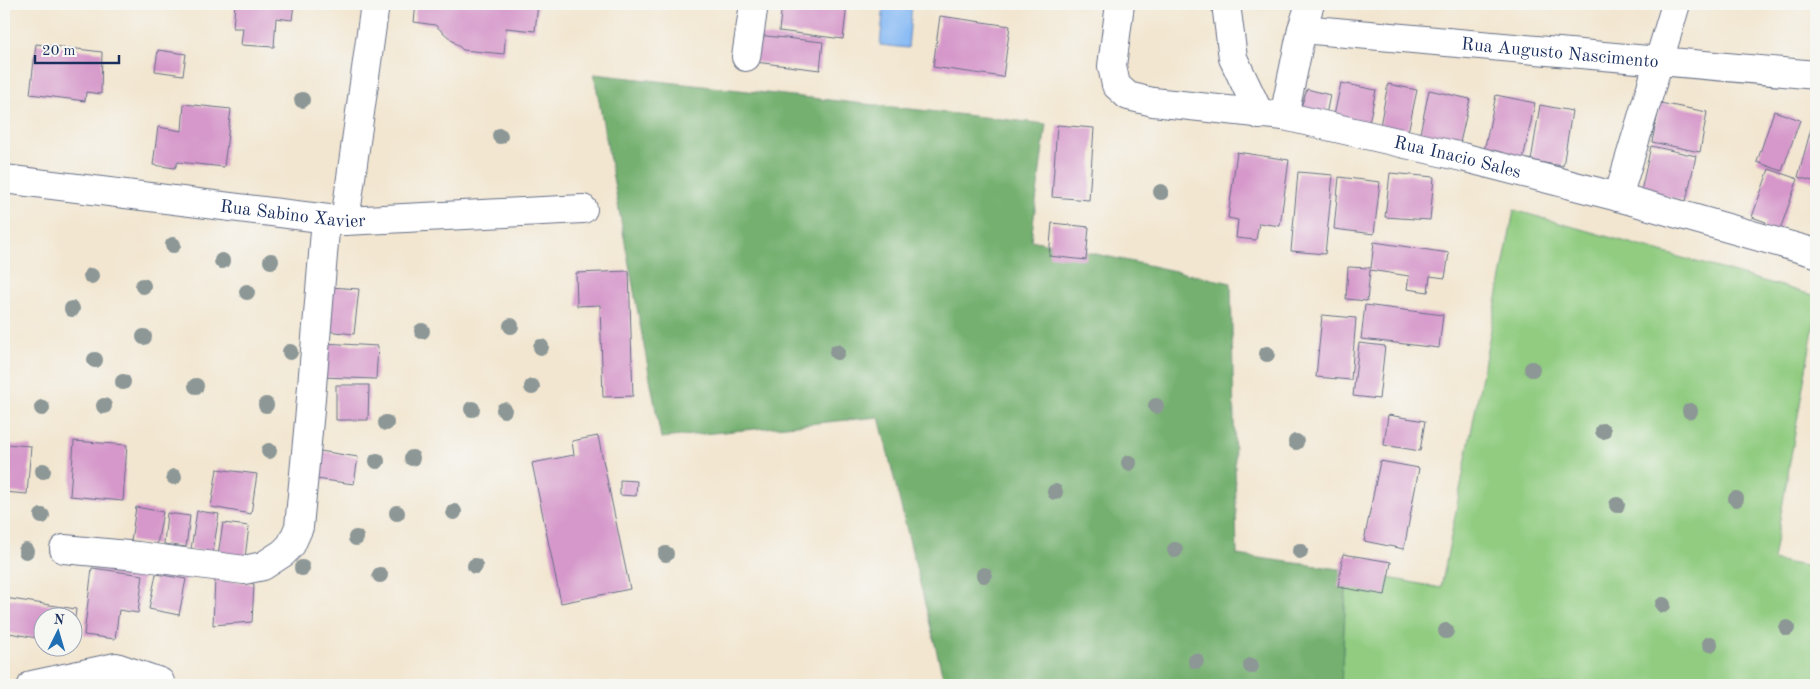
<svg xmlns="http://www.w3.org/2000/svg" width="1820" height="689" font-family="'Old Standard TT',serif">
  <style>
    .green { fill: #91cc81; stroke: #567e70 }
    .forest { fill: #74b06f; stroke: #487066 }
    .water { fill: #87baf4; stroke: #5174a9 }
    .building { fill: #d698ca }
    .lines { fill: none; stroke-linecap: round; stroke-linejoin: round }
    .minor-casing { stroke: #666f86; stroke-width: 30 }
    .minor { stroke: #fff; stroke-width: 28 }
    .tree { fill: #8c9796 }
    .labels { text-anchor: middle; stroke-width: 4; stroke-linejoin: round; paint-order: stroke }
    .street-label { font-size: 18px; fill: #1b2f5e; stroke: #f6f6f2 }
  </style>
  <rect width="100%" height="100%" fill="#f6f6f2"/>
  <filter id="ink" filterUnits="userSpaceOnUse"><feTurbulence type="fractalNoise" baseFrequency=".02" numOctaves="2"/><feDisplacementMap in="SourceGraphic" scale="10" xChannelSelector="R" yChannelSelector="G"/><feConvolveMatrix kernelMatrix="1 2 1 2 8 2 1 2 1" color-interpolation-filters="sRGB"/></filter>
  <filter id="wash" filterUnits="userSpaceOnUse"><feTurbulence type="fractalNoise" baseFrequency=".0096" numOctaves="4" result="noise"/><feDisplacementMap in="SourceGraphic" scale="20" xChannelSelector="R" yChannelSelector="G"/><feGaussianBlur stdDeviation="1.12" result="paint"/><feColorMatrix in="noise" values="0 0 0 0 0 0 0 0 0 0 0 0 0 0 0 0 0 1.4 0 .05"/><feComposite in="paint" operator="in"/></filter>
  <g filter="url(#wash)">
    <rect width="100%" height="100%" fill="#f2e6d0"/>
    <!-- green -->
    <path class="green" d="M1514 210 1816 296V312L1773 560 1816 568V685H1341L1347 570 1441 588Z"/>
    <!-- forest -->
    <path class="forest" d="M594 74 1046 124 1031 240 1231 283 1237 555 1347 570 1341 685H945L879 417 661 438Z"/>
    <!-- water -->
    <path class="water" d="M884 4 912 5 908 48 880 45Z"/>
    <g id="blocks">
      <!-- building -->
      <path class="building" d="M235 4H294L292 20 276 18 274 47 241 45 243 28H233Z
        M416 4H538L535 31 506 28 504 54 463 50 435 25 414 22Z
        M782 4H847L843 39 779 31Z
        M1405 4H1423V7Z
        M940 16 1010 26 1003 77 933 67Z
        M757 35 823 42 820 70 755 62Z
        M36 44 102 52 101 94 86 92 85 101 30 94Z
        M158 50 186 54 183 75 155 71Z
        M1341 83 1376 90 1367 132 1332 125Z
        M1388 84 1417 90 1407 137 1379 131Z
        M1307 89 1330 95 1326 115 1301 107Z
        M1429 90 1470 99 1459 147 1419 138Z
        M1496 95 1535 103 1523 159 1484 151Z
        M1660 103 1707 112 1700 152 1652 142Z
        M184 104 231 109 224 167 178 162 175 168 153 165 158 127 182 131Z
        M1540 105 1572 111 1563 166 1531 161Z
        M1816 110V182L1798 177Z
        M1774 111 1800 120 1782 171 1757 162Z
        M1057 125 1094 128 1089 200 1052 197Z
        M1651 146 1696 156 1686 201 1641 191Z
        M1237 152 1289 160 1280 226 1259 223 1256 240 1236 238 1238 220 1228 218Z
        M1769 169 1798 179 1777 238 1762 233 1766 222 1752 217Z
        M1298 172 1333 175 1325 254 1291 251Z
        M1390 173 1434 177 1430 220 1385 217Z
        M1339 177 1380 182 1374 234 1334 229Z
        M1052 223 1089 227 1086 260 1049 256Z
        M1374 242 1449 253 1445 278 1430 276 1428 292 1407 289 1409 276 1370 270 1367 301 1346 299 1348 267 1371 268Z
        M629 271 633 396 603 397 600 305 577 306 576 273Z
        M330 287 359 289 354 334 326 331Z
        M1365 305 1443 315 1439 348 1361 339Z
        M1322 315 1356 318 1351 380 1316 377Z
        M323 343 378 346 376 379 321 377Z
        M1359 343 1385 346 1379 399 1353 396Z
        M336 385H369L368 420H336Z
        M1388 415 1425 421 1420 451 1384 445Z
        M598 436 630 589 561 603 532 463 574 455 572 441Z
        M74 441 127 445 123 501 70 496Z
        M4 444 31 446 27 494 4 492Z
        M320 451 358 457 354 484 316 479Z
        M1380 461 1419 468 1404 549 1364 541Z
        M217 469 257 474 251 514 211 507Z
        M620 480 637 481 636 496 620 495Z
        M136 507 163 512 157 545 131 541Z
        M197 511 219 514 213 552 191 549Z
        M167 513 190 516 186 547 164 544Z
        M223 523 249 526 245 558 218 555Z
        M1343 554 1391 562 1385 595 1338 587Z
        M92 568 143 575 138 613 119 610 115 639 84 635Z
        M156 574 186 579 179 615 149 609Z
        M215 578 254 584 252 622 213 625Z
        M5 598 76 609 74 626 72 616H42V639L4 632Z"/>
    </g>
  </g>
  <g filter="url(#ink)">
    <use href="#blocks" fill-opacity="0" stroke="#666f86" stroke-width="1"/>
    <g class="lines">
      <!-- minor casing -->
      <g class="minor-casing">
        <g id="minor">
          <path id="s1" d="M1120 4 1112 66 1116 85 1128 96 1153 102 1284 116 1462 157 1618 197 1816 253"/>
          <path d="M1226 4 1233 58 1260 115"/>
          <path id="s2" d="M1302 29C1474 44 1645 61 1816 75"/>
          <path d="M746 57 754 4"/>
          <path d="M1284 116 1302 29 1310 4"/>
          <path id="s3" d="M4 179 345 221 583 209"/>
          <path d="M1618 197 1676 4"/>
          <path d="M345 221 375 4"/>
          <path d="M64 549 138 556 244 570 263 566 283 553 291 545 299 527 310 410 326 219"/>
          <path d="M32 685 116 667 160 682 161 685"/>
        </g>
      </g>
      <!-- minor -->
      <use href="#minor" class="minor"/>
    </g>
    <!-- trees -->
    <g class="tree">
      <circle cx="302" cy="100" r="8"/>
      <circle cx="500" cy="136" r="8"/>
      <circle cx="1161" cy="192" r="8"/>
      <circle cx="173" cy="245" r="8"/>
      <circle cx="222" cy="261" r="8"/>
      <circle cx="271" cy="261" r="8"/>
      <circle cx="91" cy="276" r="8"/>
      <circle cx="143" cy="286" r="8"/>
      <circle cx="247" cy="292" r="8"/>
      <circle cx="72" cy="309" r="8"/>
      <circle cx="511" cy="326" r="8"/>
      <circle cx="422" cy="331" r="8"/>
      <circle cx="144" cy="337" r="8"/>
      <circle cx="541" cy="347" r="8"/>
      <circle cx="290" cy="352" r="8"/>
      <circle cx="837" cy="352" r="8"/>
      <circle cx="1267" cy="354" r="8"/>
      <circle cx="95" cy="360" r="8"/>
      <circle cx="1532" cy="369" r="8"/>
      <circle cx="123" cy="382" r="8"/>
      <circle cx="196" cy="386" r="8"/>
      <circle cx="532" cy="387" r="8"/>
      <circle cx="266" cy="405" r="8"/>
      <circle cx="104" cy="406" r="8"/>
      <circle cx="1156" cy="406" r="8"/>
      <circle cx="42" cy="408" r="8"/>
      <circle cx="472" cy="409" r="8"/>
      <circle cx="504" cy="410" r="8"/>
      <circle cx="1690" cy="411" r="8"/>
      <circle cx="386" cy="423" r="8"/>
      <circle cx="1603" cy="431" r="8"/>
      <circle cx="1296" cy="442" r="8"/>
      <circle cx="269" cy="451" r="8"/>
      <circle cx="412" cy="458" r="8"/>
      <circle cx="377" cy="461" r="8"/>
      <circle cx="1129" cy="463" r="8"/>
      <circle cx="43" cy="471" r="8"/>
      <circle cx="174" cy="477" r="8"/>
      <circle cx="1055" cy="492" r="8"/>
      <circle cx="1736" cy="499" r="8"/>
      <circle cx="1617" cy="505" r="8"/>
      <circle cx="454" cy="512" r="8"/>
      <circle cx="397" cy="513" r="8"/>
      <circle cx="42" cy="516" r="8"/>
      <circle cx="356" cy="538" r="8"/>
      <circle cx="1175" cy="550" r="8"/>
      <circle cx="26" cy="551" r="8"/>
      <circle cx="1300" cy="551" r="8"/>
      <circle cx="666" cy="554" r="8"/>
      <circle cx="475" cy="566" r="8"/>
      <circle cx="302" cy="568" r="8"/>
      <circle cx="380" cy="575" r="8"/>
      <circle cx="984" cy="575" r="8"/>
      <circle cx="1663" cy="605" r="8"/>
      <circle cx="1787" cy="628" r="8"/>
      <circle cx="1446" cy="631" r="8"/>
      <circle cx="1710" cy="644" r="8"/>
      <circle cx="1196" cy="661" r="8"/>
      <circle cx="1251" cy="666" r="8"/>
    </g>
  </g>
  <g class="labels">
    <!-- street labels -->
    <g class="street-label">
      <text dy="6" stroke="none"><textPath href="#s2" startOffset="259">Rua Augusto Nascimento</textPath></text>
      <text dy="6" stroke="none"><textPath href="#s1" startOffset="434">Rua Inacio Sales</textPath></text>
      <text dy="6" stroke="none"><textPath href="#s3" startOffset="291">Rua Sabino Xavier</textPath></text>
    </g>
  </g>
  <!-- margin -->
  <rect width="1820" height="689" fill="none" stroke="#f6f6f2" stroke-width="20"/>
  <!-- north arrow -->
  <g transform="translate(58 632) rotate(5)"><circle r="24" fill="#f6f6f2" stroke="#9ea6b7"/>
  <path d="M0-4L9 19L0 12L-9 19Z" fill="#1f6fb2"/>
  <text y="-8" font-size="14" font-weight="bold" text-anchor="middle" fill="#1b2f5e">N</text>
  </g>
  <!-- scale -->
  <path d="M35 55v8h84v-8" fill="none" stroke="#1b2f5e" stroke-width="2.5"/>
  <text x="42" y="55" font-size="15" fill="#1b2f5e" stroke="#f6f6f2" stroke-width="4" paint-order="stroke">20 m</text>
</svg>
